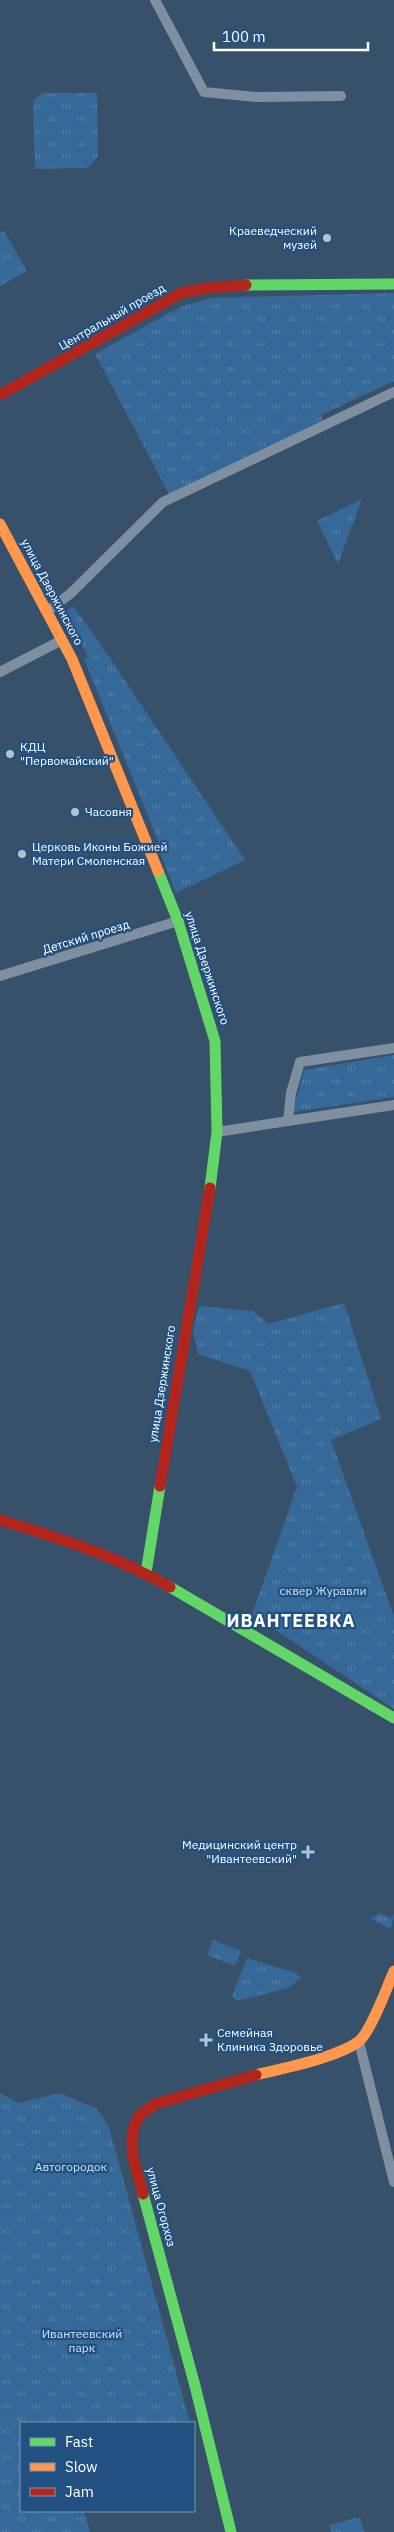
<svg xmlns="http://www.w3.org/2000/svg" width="394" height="2532" font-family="'IBM Plex Sans',sans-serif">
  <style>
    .grass { fill: url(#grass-tufts) }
    .pitch { fill: #366898 }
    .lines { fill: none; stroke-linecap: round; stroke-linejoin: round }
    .street { stroke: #7e8fa1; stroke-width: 10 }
    .fast { stroke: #63d668; stroke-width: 11 }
    .slow { stroke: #ff974d; stroke-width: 11 }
    .jam { stroke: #b3261e; stroke-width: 11 }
    .poi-dot { fill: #b9c2cb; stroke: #225181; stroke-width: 2 }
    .labels { text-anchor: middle; stroke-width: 4.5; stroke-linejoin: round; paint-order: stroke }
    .poi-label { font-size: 12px; fill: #fff; stroke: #225181; text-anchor: start }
    .street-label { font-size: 12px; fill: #fff; stroke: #225181 }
    .park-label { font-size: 12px; fill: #cde2f6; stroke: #225181 }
    .district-label { font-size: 18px; font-weight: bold; letter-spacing: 1px; fill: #fff; stroke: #225181 }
  </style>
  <defs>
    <pattern id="grass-tufts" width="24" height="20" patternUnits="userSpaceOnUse" patternTransform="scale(1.25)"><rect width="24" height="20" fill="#366898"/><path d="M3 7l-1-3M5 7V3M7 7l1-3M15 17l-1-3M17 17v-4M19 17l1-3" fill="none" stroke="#547fa7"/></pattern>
  </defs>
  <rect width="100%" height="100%" fill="#38516b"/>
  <!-- grass -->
  <path class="grass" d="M43 93H97L98 156 88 168 35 169 33 104 35 99Z
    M4 231 27 271 0 286V233Z
    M394 293V381L321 415 323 420 169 494 95 354 180 307 211 298Z
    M362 499 338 564 317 521Z
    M73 606 104 649 245 860 176 893 158 848 159 843 84 659 88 657 66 611Z
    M394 1055V1097L293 1112 304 1070Z
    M344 1303 381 1419 331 1440 394 1617V1709L252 1614 297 1487 250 1371 198 1354 193 1330 199 1306 253 1311 268 1324Z
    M394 1912 391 1929 371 1919 379 1913 391 1918Z
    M213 1940 241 1951 235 1966 207 1955Z
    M247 1958 296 1973 301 1978 288 1988 237 2001 232 1996Z
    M0 2093 18 2103 60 2093 97 2109 109 2127 190 2423H21V2511H84L90 2532H0Z
    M360 2517 364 2532H331L329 2525Z"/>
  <!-- pitch -->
  <path class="pitch" d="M285 414 291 426 279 431 273 420Z"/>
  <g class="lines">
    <!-- street -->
    <path class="street" d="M155 0 204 92 256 97 341 96
      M47 611 70 594 163 502 394 392
      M0 672 62 640
      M0 976 178 921
      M288 1121 394 1105
      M217 1132 288 1121 291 1093 300 1062 394 1048
      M359 2042 394 2182"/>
    <!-- fast -->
    <path class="fast" d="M246 285 394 284
      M158 871 178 921 215 1041 217 1132 210 1188
      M146 1573 160 1486
      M170 1587 394 1718
      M143 2194 195 2386 231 2532"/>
    <!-- slow -->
    <path class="slow" d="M0 524 72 659 158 871
      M256 2075C283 2068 336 2058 358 2042 370 2034 387 1987 394 1971"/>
    <!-- jam -->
    <path class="jam" d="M0 395 181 293 207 288 246 285
      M160 1486 210 1188
      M0 1520C59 1538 116 1556 170 1587
      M143 2194 133 2157 132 2139 134 2126 140 2115 155 2104 256 2075"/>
  </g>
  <!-- markers -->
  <g class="poi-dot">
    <circle cx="327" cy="238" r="5"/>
    <circle cx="10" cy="754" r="5"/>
    <circle cx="75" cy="812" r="5"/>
    <circle cx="22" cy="854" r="5"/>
    <path d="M305.5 1844.5h5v5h5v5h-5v5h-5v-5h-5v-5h5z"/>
    <path d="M203.5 2032.5h5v5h5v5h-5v5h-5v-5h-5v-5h5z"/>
  </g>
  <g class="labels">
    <!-- poi labels -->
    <g class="poi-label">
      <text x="317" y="235" text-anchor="end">Краеведческий<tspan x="317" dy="14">музей</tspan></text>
      <text x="20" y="751">КДЦ<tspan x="20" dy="14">"Первомайский"</tspan></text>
      <text x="85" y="816">Часовня</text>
      <text x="32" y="851">Церковь Иконы Божией<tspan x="32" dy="14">Матери Смоленская</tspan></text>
      <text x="297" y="1849" text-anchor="end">Медицинский центр<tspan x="297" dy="14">"Ивантеевский"</tspan></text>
      <text x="217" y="2037">Семейная<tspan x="217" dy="14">Клиника Здоровье</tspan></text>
    </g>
    <!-- street labels -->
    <g class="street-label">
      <text transform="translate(112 317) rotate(-30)" y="4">Центральный проезд</text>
      <text transform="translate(52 592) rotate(62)" y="4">улица Дзержинского</text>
      <text transform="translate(86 937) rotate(-17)" y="4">Детский проезд</text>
      <text transform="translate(207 968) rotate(72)" y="4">улица Дзержинского</text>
      <text transform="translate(162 1384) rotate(-81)" y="4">улица Дзержинского</text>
      <text transform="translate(161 2207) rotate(75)" y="4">улица Огорхоз</text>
    </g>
    <!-- park labels -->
    <g class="park-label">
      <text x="323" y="1595">сквер Журавли</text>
      <text x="71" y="2171">Автогородок</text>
      <text x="82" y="2338">Ивантеевский<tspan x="82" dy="14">парк</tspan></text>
    </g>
    <!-- district labels -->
    <g class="district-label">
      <text x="291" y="1627">ИВАНТЕЕВКА</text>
    </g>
  </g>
  <!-- legend -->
  <rect x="20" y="2422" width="175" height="90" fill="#225181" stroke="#7a97b3"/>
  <rect x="30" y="2438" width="25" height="8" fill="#63d668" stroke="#7a97b3"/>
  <text x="65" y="2447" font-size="15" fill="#ffffff">Fast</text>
  <rect x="30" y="2463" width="25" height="8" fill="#ff974d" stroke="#7a97b3"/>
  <text x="65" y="2472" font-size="15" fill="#ffffff">Slow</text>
  <rect x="30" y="2488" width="25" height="8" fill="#b3261e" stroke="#7a97b3"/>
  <text x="65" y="2497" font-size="15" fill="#ffffff">Jam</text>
  <!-- scale -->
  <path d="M214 42v8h154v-8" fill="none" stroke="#ffffff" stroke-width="2.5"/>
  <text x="222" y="42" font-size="15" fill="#ffffff" stroke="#225181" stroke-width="4" paint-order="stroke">100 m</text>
</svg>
